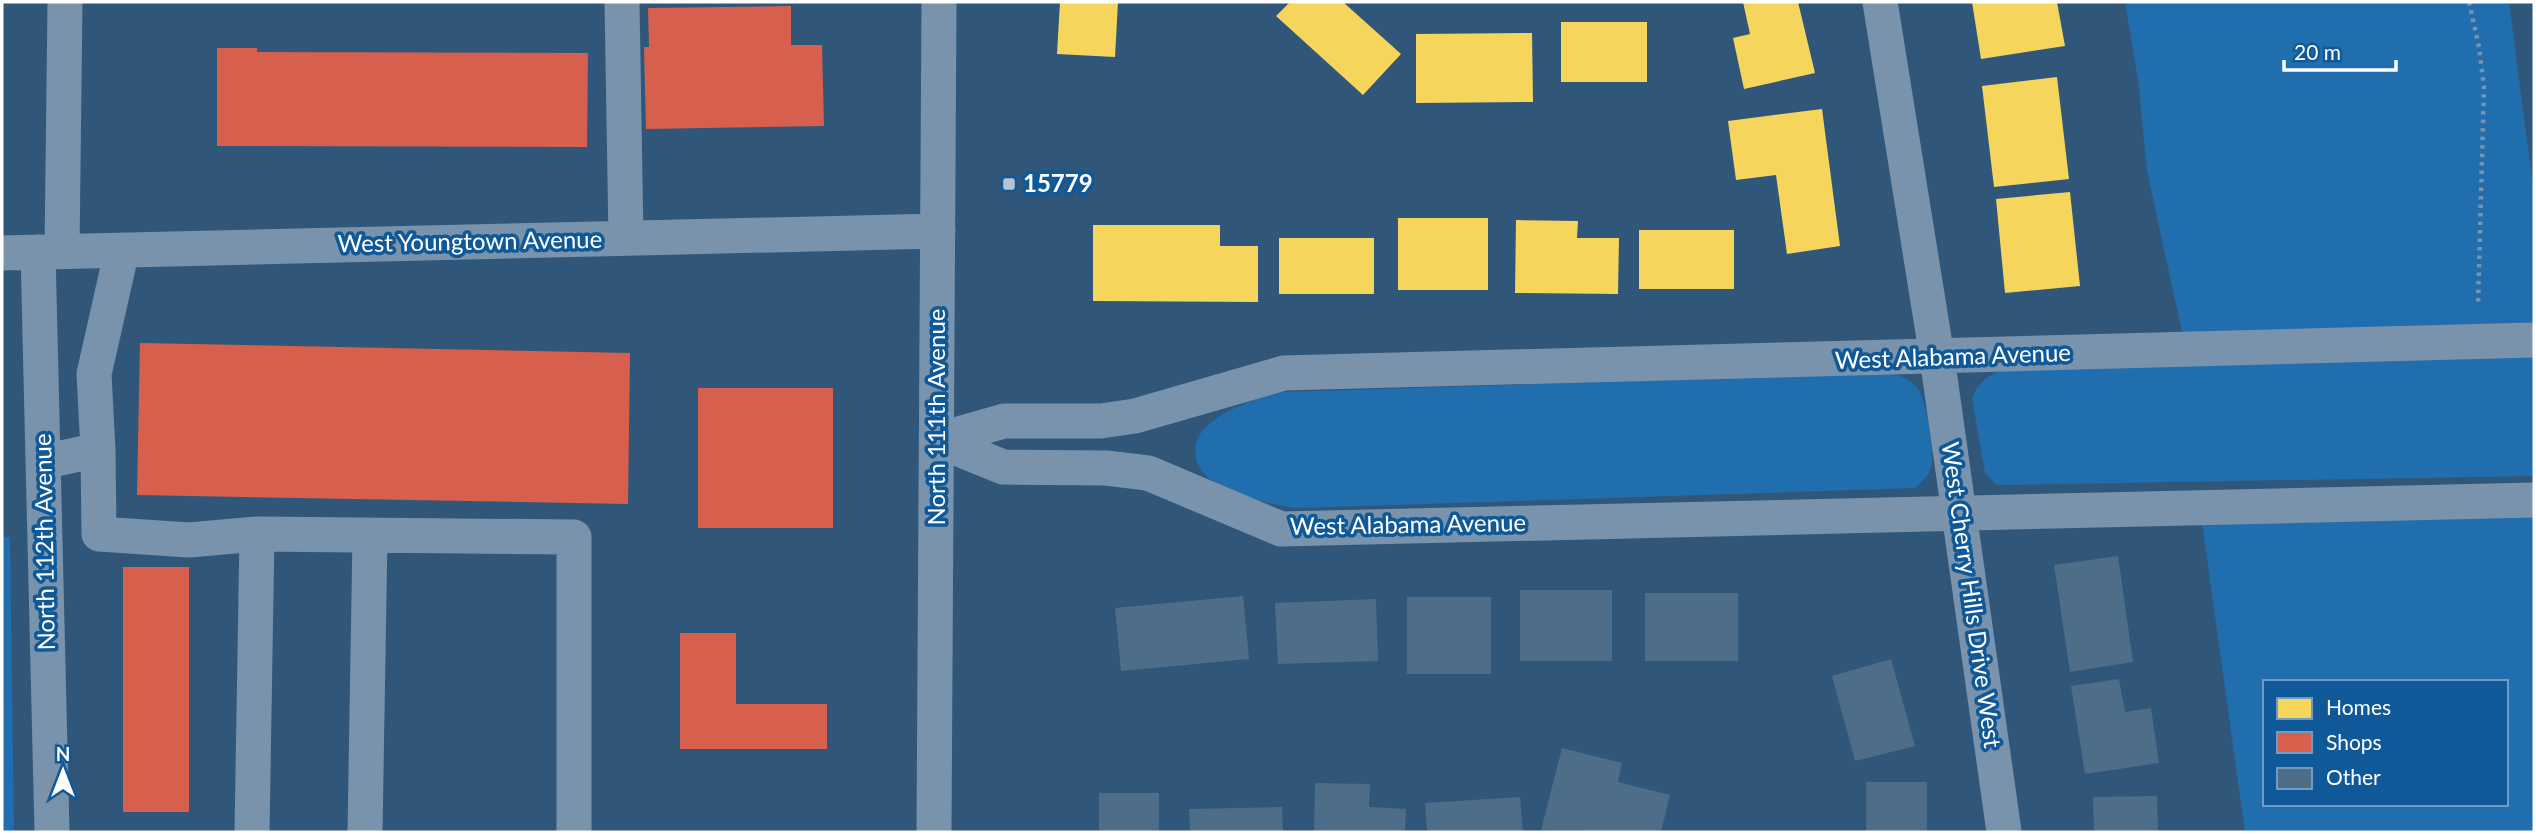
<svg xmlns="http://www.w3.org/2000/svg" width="2536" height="834" font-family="Lato,sans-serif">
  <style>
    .green { fill: #206eae; fill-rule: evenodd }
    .homes { fill: #f6d55c }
    .shops { fill: #d6604d }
    .building { fill: #4d6d88 }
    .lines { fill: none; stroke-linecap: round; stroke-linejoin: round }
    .path { stroke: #7993ac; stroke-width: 4.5; stroke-dasharray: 3.5 5; stroke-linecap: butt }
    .minor { stroke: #7993ac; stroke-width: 35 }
    .poi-dot { fill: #b7c4d0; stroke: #105999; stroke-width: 2.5 }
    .labels { text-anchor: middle; stroke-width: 7; stroke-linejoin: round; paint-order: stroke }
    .poi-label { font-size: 24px; font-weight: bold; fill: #fff; stroke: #105999; text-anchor: start }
    .street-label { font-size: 24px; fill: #fff; stroke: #105999 }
  </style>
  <rect width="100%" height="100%" fill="#30577a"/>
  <!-- green -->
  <path class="green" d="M2125 2H2509L2534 194V340L2186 350 2147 171 2138 79Z
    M2534 356V476L1997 485 1985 473 1972 398C1978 382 1989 374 2004 370Z
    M1891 373C1900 376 1909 379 1916 386 1926 396 1933 446 1932 461 1932 472 1923 482 1915 488L1299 508C1274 506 1213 492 1200 468 1175 422 1253 399 1283 392Z
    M2534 500V832H2245L2200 508ZM2265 682H2506V804H2265Z
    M2 537H10L14 832H2Z"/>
  <!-- homes -->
  <path class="homes" d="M1060 2H1118L1115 57 1057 54Z
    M1290 2H1343L1401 54 1363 95 1276 16Z
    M1743 2H1798L1815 73 1744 89 1733 38 1750 34Z
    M1972 2H2057L2065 46 1981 59Z
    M1561 22H1647V82H1561Z
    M1532 33 1533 102 1416 103V34Z
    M2057 77 2069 179 1994 187 1982 86Z
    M1822 109 1840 246 1787 254 1776 175 1736 180 1728 121Z
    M2070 192 2080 286 2005 293 1996 199Z
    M1398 218H1488V290H1398Z
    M1516 220 1578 221 1577 238H1619L1618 294 1515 293Z
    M1093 225H1220V246H1258V302L1093 301Z
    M1639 230H1734V289H1639Z
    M1279 238H1374V294H1279Z"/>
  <!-- shops -->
  <path class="shops" d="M791 6V45H822L824 126 646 129 644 47H649L648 8Z
    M217 48H257V52L588 53 587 147 217 146Z
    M140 343 630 353 628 504 137 495Z
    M698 388H833V528H698Z
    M123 567H189V812H123Z
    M680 633H736V704H827V749H680Z"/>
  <!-- building -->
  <path class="building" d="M2118 556 2133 662 2070 672 2054 565Z
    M1520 590H1612V661H1520Z
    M1645 593H1738V661H1645Z
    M1243 596 1249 659 1121 671 1115 608Z
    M1407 597H1491V674H1407Z
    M1376 599 1378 661 1278 664 1275 603Z
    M1891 659 1915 746 1855 761 1832 676Z
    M2119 679 2125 712 2151 708 2159 763 2085 774 2071 686Z
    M1562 748 1622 763 1618 782 1670 795 1661 832 1541 830Z
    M1866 782H1927V832H1866Z
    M1315 783 1370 784 1369 807 1406 809 1405 832H1314Z
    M1099 793H1159V832H1099Z
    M2157 796 2158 832H2094L2093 797Z
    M1520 797 1523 832H1427L1425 803Z
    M1282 807 1283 832H1190L1189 809Z"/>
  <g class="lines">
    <!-- path -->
    <path class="path" d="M2469 2 2479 47 2484 87 2478 305"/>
    <!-- minor -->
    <path class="minor" d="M622 2 626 238
      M1880 2 1937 357 2004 832
      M62 251 65 2
      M38 252 52 832
      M2 253 938 231
      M937 440 1003 467 1106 468 1148 473 1281 529 2534 500
      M937 440 1004 421H1101L1135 416 1284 373 2534 340
      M98 450 99 534 189 540 257 534
      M43 462 98 450 94 374 122 250
      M252 832 257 534 574 537V832
      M365 832 370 536
      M934 832 939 2"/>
  </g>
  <!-- markers -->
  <rect class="poi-dot" x="1002" y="177" width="14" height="14" rx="3.5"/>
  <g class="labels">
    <!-- poi labels -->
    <g class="poi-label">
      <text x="1023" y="192">15779</text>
    </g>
    <!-- street labels -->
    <g class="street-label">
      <text transform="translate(470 242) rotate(-1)" y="8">West Youngtown Avenue</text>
      <text transform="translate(1953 357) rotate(-2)" y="8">West Alabama Avenue</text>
      <text transform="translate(937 417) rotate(-90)" y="8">North 111th Avenue</text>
      <text transform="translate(1408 525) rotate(-1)" y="8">West Alabama Avenue</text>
      <text transform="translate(45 542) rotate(-91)" y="8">North 112th Avenue</text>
      <text transform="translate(1971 595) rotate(82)" y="8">West Cherry Hills Drive West</text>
    </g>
  </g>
  <!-- border -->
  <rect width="2536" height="834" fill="none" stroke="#ffffff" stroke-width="7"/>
  <!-- legend -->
  <rect x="2263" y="680" width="245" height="126" fill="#105999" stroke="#709bc2" stroke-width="2"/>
  <rect x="2277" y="698" width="35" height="21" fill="#f6d55c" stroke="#709bc2" stroke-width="2"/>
  <text x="2326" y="715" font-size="21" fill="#ffffff">Homes</text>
  <rect x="2277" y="732" width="35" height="21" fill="#d6604d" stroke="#709bc2" stroke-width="2"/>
  <text x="2326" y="750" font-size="21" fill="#ffffff">Shops</text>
  <rect x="2277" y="768" width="35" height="21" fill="#4d6d88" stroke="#709bc2" stroke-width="2"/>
  <text x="2326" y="785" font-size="21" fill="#ffffff">Other</text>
  <!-- north arrow -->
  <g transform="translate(63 771)" stroke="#105999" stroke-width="5" paint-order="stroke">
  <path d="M0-5L12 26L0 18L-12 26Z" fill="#ffffff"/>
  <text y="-10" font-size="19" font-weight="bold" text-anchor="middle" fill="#ffffff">N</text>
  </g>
  <!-- scale -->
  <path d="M2284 60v10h112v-10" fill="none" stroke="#ffffff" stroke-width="3.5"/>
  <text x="2294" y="60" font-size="21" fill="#ffffff" stroke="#105999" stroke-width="5" paint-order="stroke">20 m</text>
</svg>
